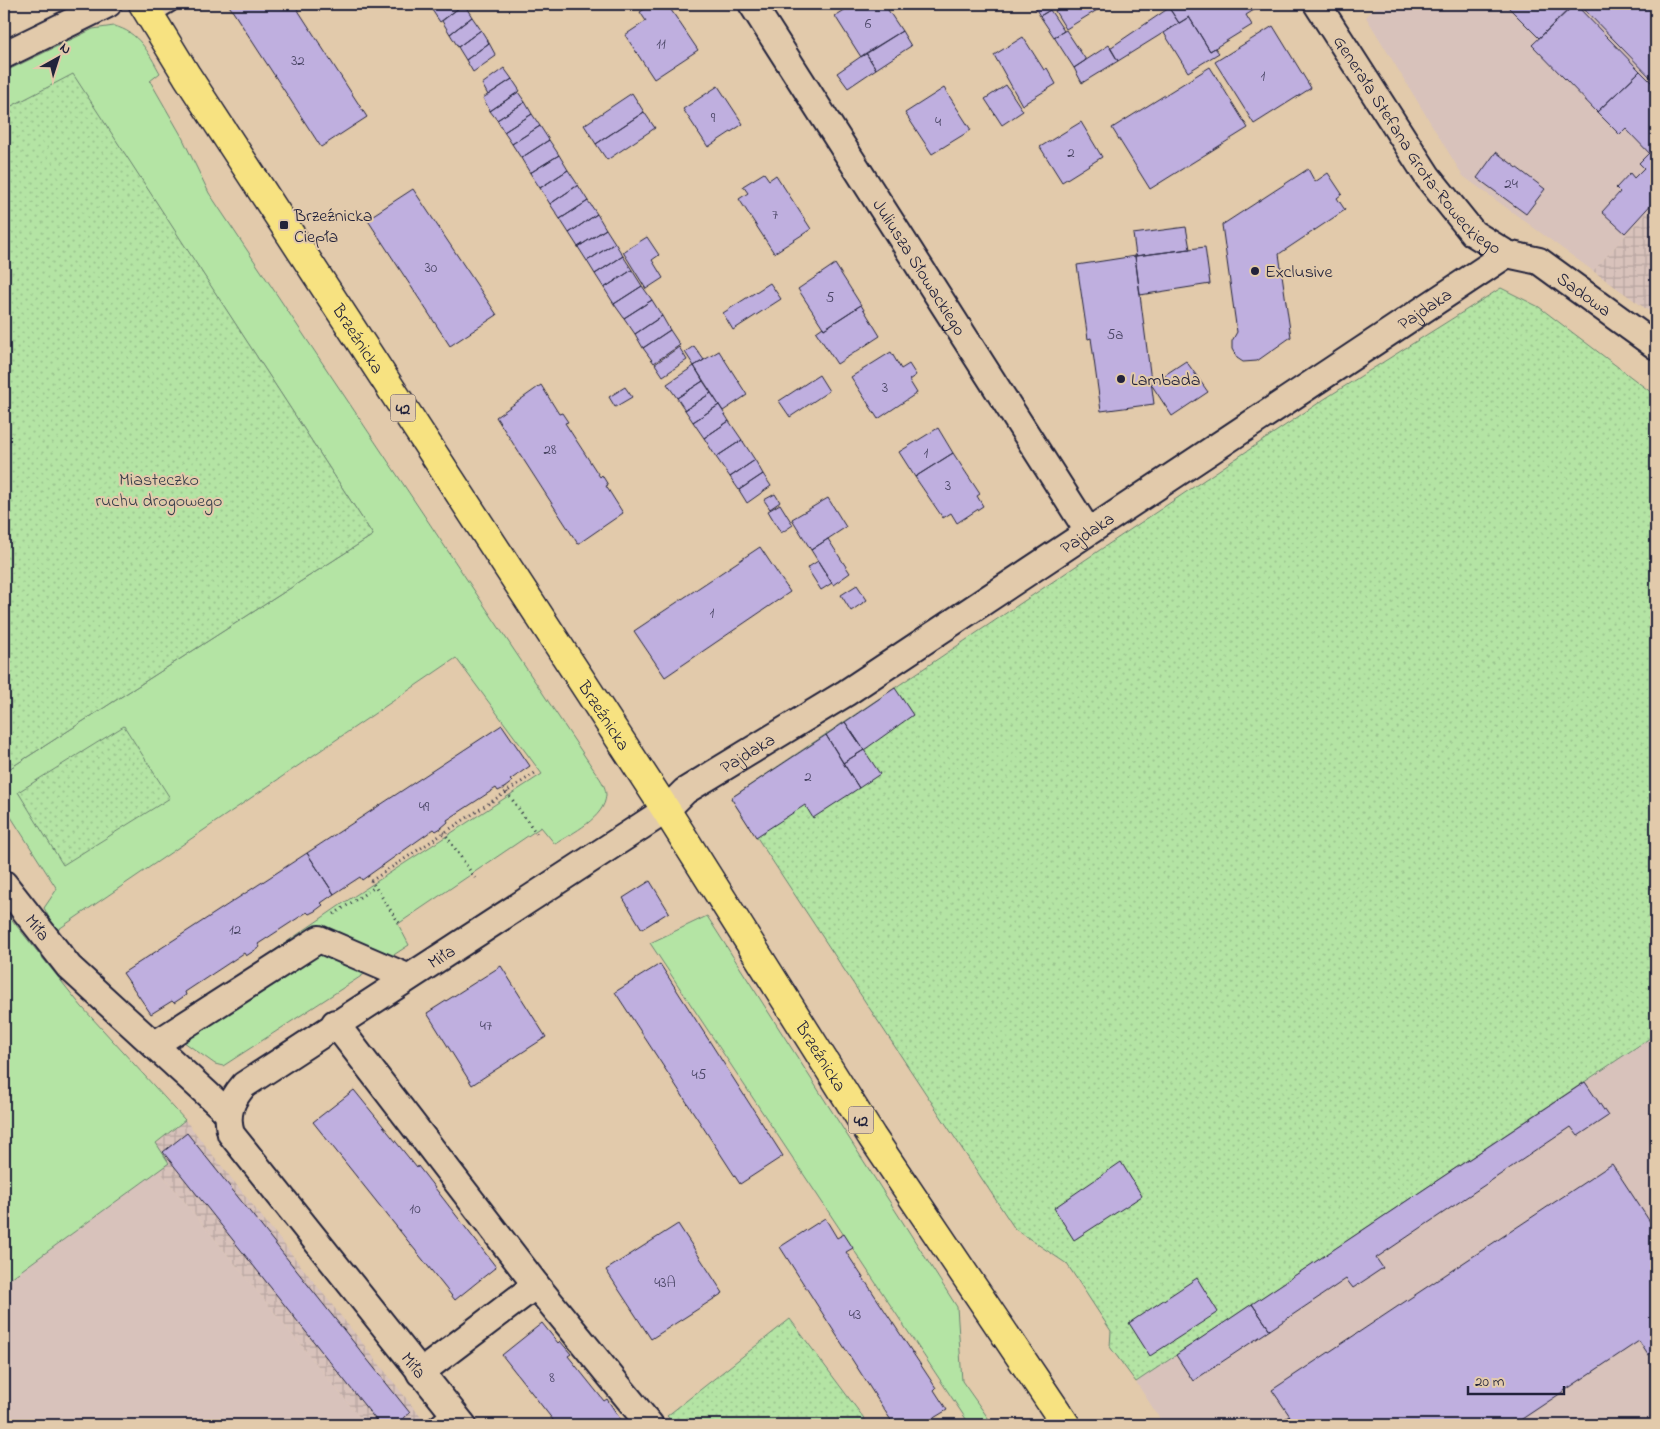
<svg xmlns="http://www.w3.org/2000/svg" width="1660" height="1429" font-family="'Indie Flower',sans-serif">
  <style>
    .built { fill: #d8c2bb }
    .industrial { fill: url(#industrial-grid) }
    .green { fill: #b4e4a4; stroke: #6b8370 }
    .park { fill: url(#park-dots); stroke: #6b8370 }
    .building { fill: #bfafdf; stroke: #22223b }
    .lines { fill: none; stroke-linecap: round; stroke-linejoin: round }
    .lane-casing { stroke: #22223b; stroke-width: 18 }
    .street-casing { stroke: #22223b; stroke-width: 30 }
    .primary-casing { stroke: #22223b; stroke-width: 31 }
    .path { stroke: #22223b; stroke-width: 3; stroke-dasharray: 1 4; stroke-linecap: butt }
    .lane { stroke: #e2caab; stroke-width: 14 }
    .street { stroke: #e2caab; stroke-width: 26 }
    .primary { stroke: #f7e281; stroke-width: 28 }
    .poi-dot { fill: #22223b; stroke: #e2caab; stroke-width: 2 }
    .labels { text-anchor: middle; stroke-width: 4; stroke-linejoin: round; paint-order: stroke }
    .number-label { font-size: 15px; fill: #494564 }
    .shield { fill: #e2caab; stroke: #5c545d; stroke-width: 1 }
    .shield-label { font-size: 16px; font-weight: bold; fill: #22223b }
    .street-label { font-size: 18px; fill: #22223b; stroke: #e2caab }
    .poi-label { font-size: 18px; fill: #22223b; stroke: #e2caab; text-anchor: start }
    .park-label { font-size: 18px; fill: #383f4b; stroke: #e2caab }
  </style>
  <defs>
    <pattern id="industrial-grid" width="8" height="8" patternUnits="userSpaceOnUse" patternTransform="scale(1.25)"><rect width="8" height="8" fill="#d8c2bb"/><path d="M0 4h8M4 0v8" fill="none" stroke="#b9a6a2"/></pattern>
    <pattern id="park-dots" width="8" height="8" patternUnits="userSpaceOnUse" patternTransform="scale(1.25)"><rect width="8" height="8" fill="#b4e4a4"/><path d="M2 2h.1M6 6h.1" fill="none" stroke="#9ac38e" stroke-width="1.8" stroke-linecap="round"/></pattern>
  </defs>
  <rect width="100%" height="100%" fill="#e2caab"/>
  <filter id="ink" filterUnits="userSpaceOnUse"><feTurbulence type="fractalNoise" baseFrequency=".02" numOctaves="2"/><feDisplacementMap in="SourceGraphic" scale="10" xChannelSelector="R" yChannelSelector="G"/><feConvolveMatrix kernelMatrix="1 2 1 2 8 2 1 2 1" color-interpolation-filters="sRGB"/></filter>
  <g filter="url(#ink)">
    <!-- built -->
    <path class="built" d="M1379 4H1656V202L1593 271 1463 176 1366 17Z
      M1656 1034V1425H1164L1136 1382Z
      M159 1170 366 1425H4V1283Z"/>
    <!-- industrial -->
    <path class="industrial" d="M1656 202V316L1593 271Z
      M185 1120 395 1384 427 1425H366L159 1170 168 1163 156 1144Z"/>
    <!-- green -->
    <path class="green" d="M114 26C139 32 148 52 160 73L150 81 181 135 209 193 594 770C599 777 606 786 606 795 605 818 572 833 555 844L541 827 398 924 409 945 223 1066 215 1064 163 1027 342 904 542 774 456 658 56 931 44 908 57 889 4 806V772L373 535 73 75 4 110V72L93 29Z
      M4 910 82 1007 185 1120 156 1143 169 1163 4 1283Z
      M707 916 957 1307 962 1381 993 1425H970L650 943Z"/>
    <!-- park -->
    <path class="park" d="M73 74 373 535 4 772V110Z
      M1501 288 1539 307 1656 396V1034L1136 1382 1110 1347 1111 1331 1067 1264 1015 1229 731 798 1326 398Z
      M124 726 170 798 63 865 18 792Z
      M790 1319 869 1425H675L667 1416Z"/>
    <!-- building -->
    <path class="building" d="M228 4H294L367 117 321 147Z
      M428 4H464L440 22Z
      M464 4 472 17 450 34 442 21Z
      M652 4H670L674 9 671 10 698 50 654 79 625 35 646 21 640 12Z
      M854 4H884L902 31 861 57 835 16Z
      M1033 4H1047L1050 10 1040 16Z
      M1066 4H1107L1066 29 1055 11Z
      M1170 4H1261L1262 5 1246 15 1252 25 1210 51 1189 17 1179 23 1167 5Z
      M1505 4H1574L1539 38Z
      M1575 4 1640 71 1597 112 1532 45Z
      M1656 4V83L1580 5Z
      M1169 8 1179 23 1118 61 1110 48Z
      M1050 10 1064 31 1054 37 1040 16Z
      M472 17 481 30 458 47 450 34Z
      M1189 17 1210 51 1215 48 1219 53 1188 72 1164 33Z
      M1273 26 1311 88 1254 124 1215 62Z
      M481 30 489 43 466 60 458 47Z
      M1066 30 1086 60 1074 68 1054 37Z
      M902 31 911 46 876 69 866 53Z
      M1023 37 1044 70 1047 68 1056 84 1022 105 994 55Z
      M489 43 496 56 473 72 466 60Z
      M1109 45 1118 61 1082 83 1074 68Z
      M866 53 876 69 848 88 837 73Z
      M1210 67 1248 128 1150 189 1112 128Z
      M504 68 512 79 488 95 482 84Z
      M1640 71 1656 87V156L1654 158 1626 129 1620 135 1597 112Z
      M512 79 520 91 490 111 483 98Z
      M1006 85 1023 111 1002 125 985 99Z
      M718 86 743 124 708 147 683 109Z
      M944 88 971 130 932 154 905 113Z
      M518 92 525 102 497 120 490 111Z
      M632 93 644 112 596 144 584 125Z
      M525 102 532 114 504 132 497 120Z
      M644 112 655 128 607 160 596 144Z
      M532 114 540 126 512 144 504 132Z
      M1081 122 1102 157 1062 182 1040 147Z
      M540 126 549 140 521 158 512 144Z
      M549 140 559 155 530 173 521 158Z
      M1496 152 1545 189 1526 214 1477 178Z
      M1649 153 1654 158 1656 156V199L1625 233 1602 212 1620 192 1616 188 1630 173 1634 178 1644 168 1639 163Z
      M559 155 568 170 540 188 530 173Z
      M1308 169 1315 182 1328 173 1342 194 1337 198 1345 210 1279 254 1291 337 1257 361 1243 362 1237 358 1232 349V341L1237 332 1222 225Z
      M568 170 578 185 550 204 540 188Z
      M764 173 769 180 776 175 811 229 774 253 739 199 748 193 743 186Z
      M578 185 588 201 560 219 550 204Z
      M413 189 497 315 450 346 367 219Z
      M588 201 597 214 569 233 560 219Z
      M597 214 606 229 578 247 569 233Z
      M1186 227 1190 249 1136 256 1133 234Z
      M606 229 615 243 587 261 578 247Z
      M647 237 659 255 652 260 663 278 646 289 623 252Z
      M615 243 623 256 595 274 587 261Z
      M1205 247 1210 284 1140 295 1135 256Z
      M623 256 632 270 604 288 595 274Z
      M1135 256 1154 404 1101 411 1091 338 1088 339 1077 265Z
      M835 264 861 305 824 329 798 289Z
      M632 270 642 286 614 304 604 288Z
      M770 283 781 299 733 330 723 313Z
      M642 286 652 300 624 318 614 304Z
      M652 300 662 316 635 334 624 318Z
      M861 305 880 336 837 364 816 332 823 327 824 329Z
      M662 316 670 330 643 348 635 334Z
      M670 330 680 345 654 363 643 348Z
      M694 346 704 360 694 366 685 352Z
      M679 347 687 360 663 376 655 364Z
      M719 351 747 395 723 411 694 366Z
      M891 352 901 369 909 364 916 375 909 380 917 393 878 419 851 377Z
      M1186 361 1208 392 1172 416 1151 384Z
      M694 366 703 381 677 398 667 384Z
      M819 375 829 391 790 417 779 401Z
      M703 381 711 393 685 410 677 398Z
      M541 385 559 414 562 413 568 422 565 423 600 477 602 475 608 485 606 486 623 513 578 544 496 417Z
      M625 387 632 397 615 407 609 397Z
      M711 393 719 405 693 422 685 410Z
      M719 405 729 421 704 438 693 422Z
      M729 421 742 440 716 457 704 438Z
      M938 428 953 453 915 477 899 452Z
      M742 440 755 460 730 477 716 457Z
      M953 453 980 494 977 496 983 506 957 523 951 513 943 518 915 477Z
      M755 460 763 474 739 490 730 477Z
      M763 474 771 486 747 503 739 490Z
      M775 494 780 502 770 509 764 500Z
      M828 498 846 527 811 550 792 519Z
      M780 504 793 525 781 533 768 511Z
      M828 539 850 573 833 585 811 550Z
      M760 547 790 592 665 677 634 631Z
      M818 561 832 583 821 590 807 568Z
      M857 585 867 600 851 611 841 595Z
      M895 688 913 715 864 750 845 722Z
      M845 722 864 750 843 763 826 735Z
      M502 725 530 766 510 780 512 782 504 788 498 791 496 788 447 820 448 822 441 828 436 831 434 829 362 880 360 877 334 894 307 853Z
      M826 735 859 788 813 818 805 805 756 837 731 798Z
      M864 750 880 774 859 788 843 763Z
      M307 853 334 894 321 903 323 905 315 911 309 914 307 912 258 944 260 947 246 956 244 953 185 992 186 995 174 1003 172 1001 151 1014 123 973Z
      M650 881 669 912 642 929 623 898Z
      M660 964 783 1156 740 1184 615 992Z
      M501 966 546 1037 472 1085 427 1013Z
      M1585 1082 1608 1116 1578 1136 1571 1127 1376 1258 1383 1268 1353 1288 1346 1279 1270 1330 1252 1304Z
      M354 1090 417 1168 418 1166 496 1267 455 1300 313 1122Z
      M187 1133 410 1413 395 1425H380L163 1152Z
      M1121 1162 1142 1196 1074 1240 1054 1208Z
      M1612 1164 1656 1231V1350L1648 1355 1639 1341 1513 1425H1296L1272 1390Z
      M825 1218 837 1238 844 1234 853 1248 846 1252 936 1388 934 1390 947 1410 922 1425H894L780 1247Z
      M678 1224 723 1293 651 1339 606 1270Z
      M1197 1278 1218 1312 1150 1356 1129 1323Z
      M1252 1304 1270 1330 1193 1381 1176 1355Z
      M542 1323 558 1343 560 1341 571 1354 568 1356 604 1401 607 1399 624 1425H557L502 1355Z
      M1289 1416 1296 1425H1275Z"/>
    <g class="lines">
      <!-- lane casing -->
      <g class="lane-casing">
        <path id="lane" d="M151 16 171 4
          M434 1425 452 1411"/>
      </g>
      <!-- street casing -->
      <g class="street-casing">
        <g id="street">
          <path id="s1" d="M752 4 1088 531"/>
          <path id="s2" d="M1317 4 1428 177 1473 233 1507 254 1539 261 1656 346"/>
          <path d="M4 55 108 4"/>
          <path id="s3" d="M4 884 69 967 228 1113"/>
          <path d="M335 1023 536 1285 650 1425"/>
          <path d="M154 1045 319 939 407 977"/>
          <path d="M420 1373 536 1285"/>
          <path id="s4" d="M463 1425 231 1134C225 1114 231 1100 244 1085L666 810 685 791 846 693 1507 254"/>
        </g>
      </g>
      <!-- primary casing -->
      <g class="primary-casing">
        <g id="primary">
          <path id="s5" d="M143 4 187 76 666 810 872 1137 1066 1425"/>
        </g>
      </g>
      <!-- path -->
      <path class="path" d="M504 788 538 836
        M441 828 475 878
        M368 876 401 926
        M371 881 538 771
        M334 914 375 887"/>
      <!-- lane -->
      <use href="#lane" class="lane"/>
      <!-- street -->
      <use href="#street" class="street"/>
      <!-- primary -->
      <use href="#primary" class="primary"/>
    </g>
  </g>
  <!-- markers -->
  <g class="poi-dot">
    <rect x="279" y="220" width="10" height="10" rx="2.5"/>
    <circle cx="1255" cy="271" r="5"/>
    <circle cx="1121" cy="379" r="5"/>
  </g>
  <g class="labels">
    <!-- number labels -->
    <g class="number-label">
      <text x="868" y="28">6</text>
      <text x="661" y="48">11</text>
      <text x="298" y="65">32</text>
      <text x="1263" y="80">1</text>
      <text x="713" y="122">9</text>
      <text x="938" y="126">4</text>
      <text x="1071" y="157">2</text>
      <text x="1511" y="188">24</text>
      <text x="775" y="219">7</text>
      <text x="431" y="272">30</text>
      <text x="830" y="302">5</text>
      <text x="1115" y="339">5a</text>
      <text x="885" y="392">3</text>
      <text x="550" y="454">28</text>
      <text x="926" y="457">1</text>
      <text x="948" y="490">3</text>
      <text x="712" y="617">1</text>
      <text x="808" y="781">2</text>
      <text x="424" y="811">49</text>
      <text x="235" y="934">12</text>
      <text x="486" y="1030">47</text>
      <text x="699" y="1079">45</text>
      <text x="415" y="1213">10</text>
      <text x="665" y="1287">43A</text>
      <text x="855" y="1319">43</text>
      <text x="552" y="1382">8</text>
    </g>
    <!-- shield labels -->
    <g class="shield">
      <rect x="390.5" y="394.5" width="25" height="27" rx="4"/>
      <rect x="848.5" y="1106.5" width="25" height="27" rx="4"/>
    </g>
    <g class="shield-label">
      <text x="403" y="414">42</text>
      <text x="861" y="1126">42</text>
    </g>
    <!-- street labels -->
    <g class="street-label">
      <text dy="6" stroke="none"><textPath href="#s2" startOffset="174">Generała Stefana Grota-Roweckiego</textPath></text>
      <text dy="6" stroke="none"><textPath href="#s1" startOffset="312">Juliusza Słowackiego</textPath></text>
      <text dy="6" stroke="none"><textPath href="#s2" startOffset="406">Sadowa</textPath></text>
      <text dy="6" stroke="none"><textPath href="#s4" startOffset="1839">Pajdaka</textPath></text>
      <text dy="6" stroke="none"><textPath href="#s5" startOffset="398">Brzeźnicka</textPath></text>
      <text dy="6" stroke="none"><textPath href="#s4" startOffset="1434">Pajdaka</textPath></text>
      <text dy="6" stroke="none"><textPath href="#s5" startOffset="848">Brzeźnicka</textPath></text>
      <text dy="6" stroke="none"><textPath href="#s4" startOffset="1029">Pajdaka</textPath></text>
      <text dy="6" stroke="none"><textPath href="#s3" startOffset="55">Miła</textPath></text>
      <text dy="6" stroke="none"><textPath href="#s4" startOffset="661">Miła</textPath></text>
      <text dy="6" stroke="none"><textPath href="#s5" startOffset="1252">Brzeźnicka</textPath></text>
      <text transform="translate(414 1365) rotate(51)" y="6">Miła</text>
    </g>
    <!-- poi labels -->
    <g class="poi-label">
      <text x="294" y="221">Brzeźnicka<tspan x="294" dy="21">Ciepła</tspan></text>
      <text x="1265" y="277">Exclusive</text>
      <text x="1131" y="385">Lambada</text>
    </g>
    <!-- park labels -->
    <g class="park-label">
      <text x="159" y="485">Miasteczko<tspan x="159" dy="21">ruchu drogowego</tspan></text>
    </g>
  </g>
  <!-- margin -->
  <rect width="1660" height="1429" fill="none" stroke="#e2caab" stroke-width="20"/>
  <rect x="10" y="10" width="1640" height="1409" fill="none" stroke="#22223b" stroke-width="2" filter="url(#ink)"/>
  <!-- north arrow -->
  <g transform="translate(58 58) rotate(39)" stroke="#e2caab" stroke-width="4" paint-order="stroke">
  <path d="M0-4L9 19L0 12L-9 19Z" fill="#22223b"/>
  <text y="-8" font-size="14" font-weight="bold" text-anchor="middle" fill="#22223b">N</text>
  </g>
  <!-- scale -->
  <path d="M1468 1386v8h96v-8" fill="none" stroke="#22223b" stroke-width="2.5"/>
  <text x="1475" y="1386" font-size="15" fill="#22223b" stroke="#e2caab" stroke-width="4" paint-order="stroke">20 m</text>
</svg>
